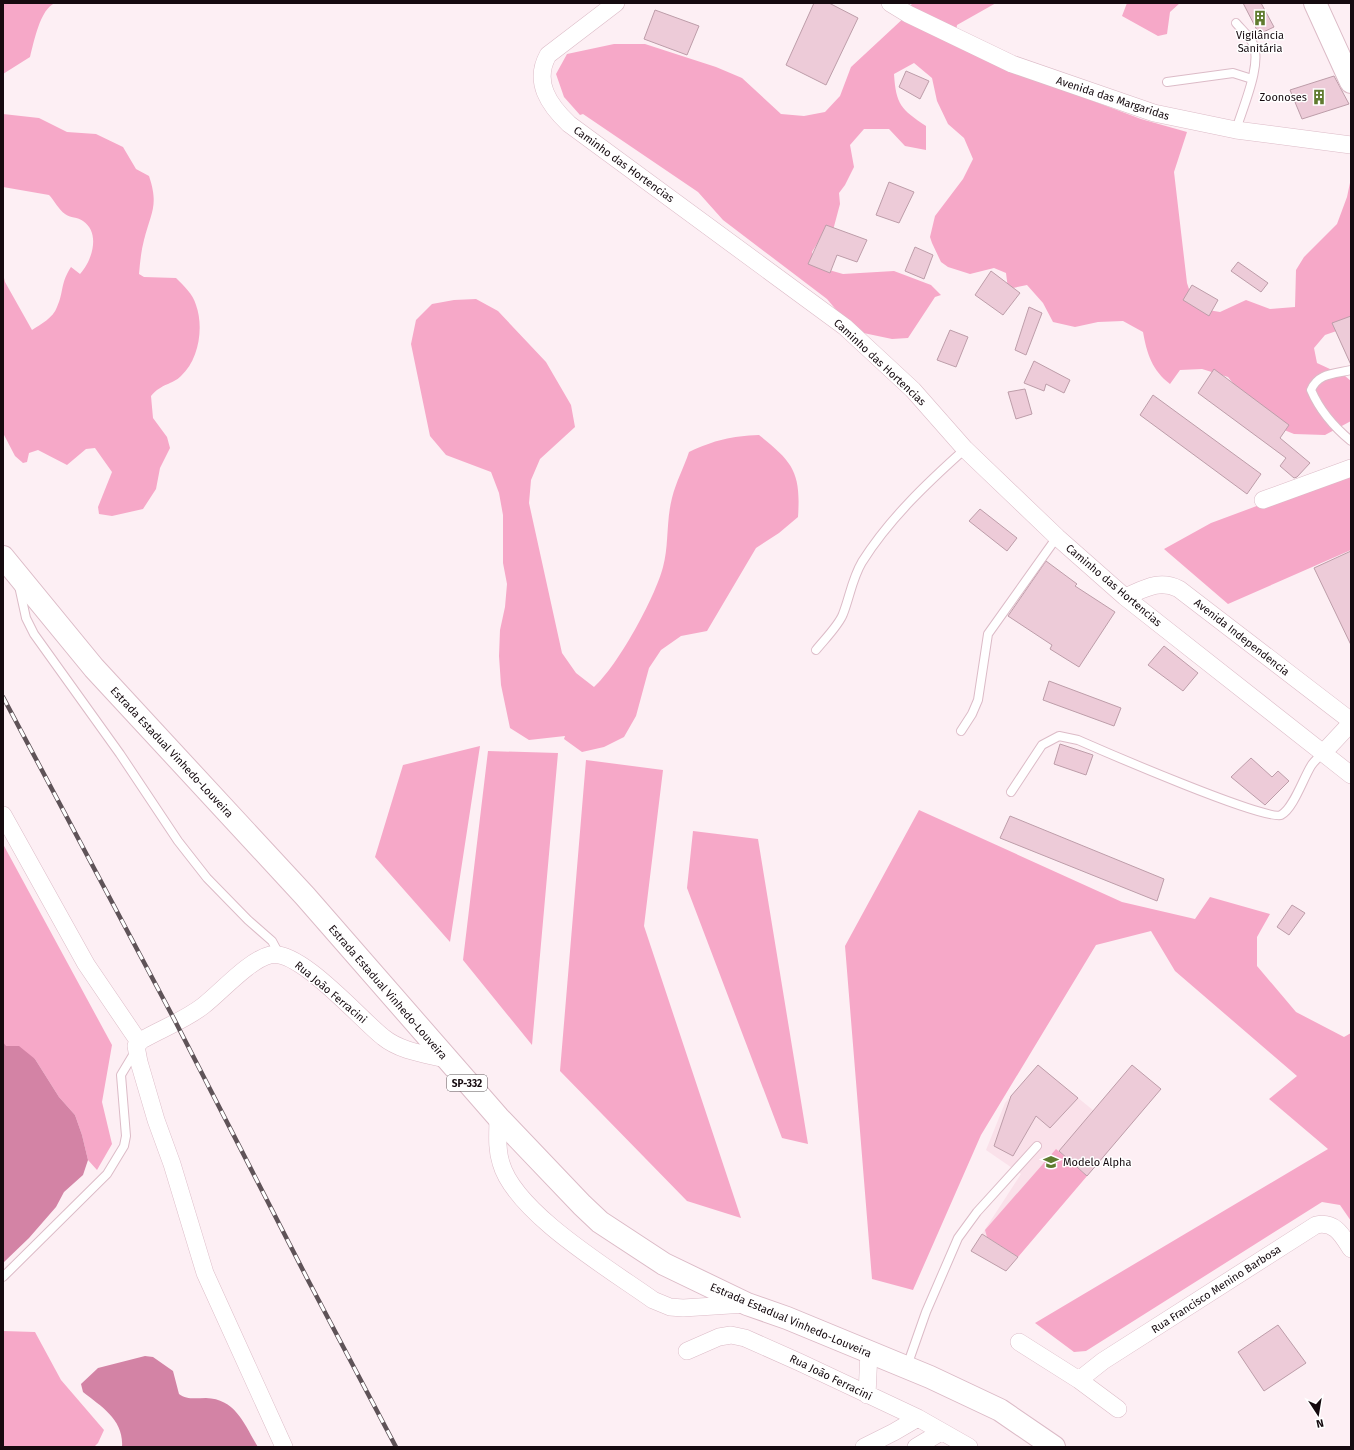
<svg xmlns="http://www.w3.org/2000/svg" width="1354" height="1450" font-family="'Fira Sans',sans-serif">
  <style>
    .built { fill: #fae1ea }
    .green { fill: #f6a8c8 }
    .water { fill: #d383a5 }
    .building { fill: #edcbd8; stroke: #bd9da9 }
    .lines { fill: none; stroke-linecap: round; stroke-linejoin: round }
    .lane-casing { stroke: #dcbbc7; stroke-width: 10 }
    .street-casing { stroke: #dcbbc7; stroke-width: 18 }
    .primary-casing { stroke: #dcbbc7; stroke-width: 24 }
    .lane { stroke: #fff; stroke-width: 8 }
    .street { stroke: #fff; stroke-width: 17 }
    .primary { stroke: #fff; stroke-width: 22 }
    .rail-casing { stroke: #5f5358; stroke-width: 4.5 }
    .rail { stroke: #fff; stroke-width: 3; stroke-dasharray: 9; stroke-linecap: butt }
    .labels { text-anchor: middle; stroke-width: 3; stroke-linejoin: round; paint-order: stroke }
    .shield { fill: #fff; stroke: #5b5457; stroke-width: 1 }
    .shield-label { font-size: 10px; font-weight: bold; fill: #150a0f }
    .poi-label { font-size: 11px; fill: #150a0f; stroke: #fff }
    .street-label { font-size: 11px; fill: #150a0f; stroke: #fff }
  </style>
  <rect width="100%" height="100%" fill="#fdeff4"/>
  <!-- built -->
  <path class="built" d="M1038 1065 1094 1111 1132 1065 1161 1089 1006 1271 971 1251 1021 1174 986 1150 1005 1103Z"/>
  <!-- green -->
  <path class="green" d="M3 3H55C40 9 34 42 30 57L3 74Z
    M912 3H996L957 25 956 31 1069 92 1141 119 1187 132 1174 172 1187 283 1193 301 1202 309 1220 312 1246 300 1270 309 1295 307 1296 270 1304 257 1337 224 1347 197 1351 178V326L1325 335 1314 348 1317 363 1345 376 1351 381V421L1325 435 1294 434 1277 427 1254 410 1228 377 1202 369 1180 370 1170 384C1152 370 1147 354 1143 332L1123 321 1098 322 1075 327 1053 322 1043 303 1027 285 1008 289 1006 273 994 268 970 274 948 267 941 262 932 243 930 237 935 216 963 179 973 159 964 138 948 124 937 101 932 78 914 63 894 74C896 105 901 109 926 126V150L905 146 889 129H864L850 145 854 167 845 185 839 193 840 204 832 234 822 236 812 252 815 266 843 274 894 271 931 285 941 295 935 297 908 338 892 339 854 331 827 299 723 220 698 192 583 114 580 115 564 97 556 74 567 54 614 44H645L716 67 742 78 781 114 804 116 825 112 840 96 851 67 907 15Z
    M1127 3H1180L1170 12 1167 34 1158 36 1122 16Z
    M3 114 39 118 67 132 96 134 123 147 136 169 149 176C159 206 151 212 144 240 141 251 140 263 139 274L144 277 176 278C184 286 193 294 196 305 204 327 199 360 181 376 172 385 162 383 151 396L153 418 167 437 170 448 160 468 156 489 143 509 112 516 99 514 98 507 112 472 95 448 86 449 67 465 38 450 29 453 27 462 23 463 15 456 3 433V274L5 282 32 330C41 324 53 318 57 307 64 292 60 284 71 267L80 274C92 261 101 233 83 221 78 217 70 218 65 214 59 210 54 200 49 195L3 187Z
    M476 299 498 311 546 362 571 405 575 427 540 459 531 480 529 503 562 653 576 673 594 687C617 667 655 598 663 567 669 546 666 521 672 498 676 482 684 467 689 452 715 440 731 436 759 435 793 462 801 472 798 517L779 533 756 548 707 631 681 636 661 650 649 668 636 716 624 737 604 747 582 752 564 739 565 736 529 740 510 728 501 685 499 656 500 630 505 607 507 584 503 563V515L499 493 491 472 446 455 430 436 411 344 416 320 432 304 454 300Z
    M1351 471V550L1228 604 1164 549 1211 523Z
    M480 746 450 942 375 857 403 765Z
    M488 751 558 753 532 1045 463 960Z
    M586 760 663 770 644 926 741 1218 687 1201 560 1071Z
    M919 810 1122 902 1195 919 1210 897 1270 914 1257 937V966L1296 1012 1344 1037 1351 1033V1221L1340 1205 1322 1202 1086 1351 1074 1352 1035 1323 1328 1149 1269 1099 1297 1076 1175 971 1151 931 1096 945 981 1135 913 1290 872 1279 845 946Z
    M693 831 758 839 808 1144 782 1138 687 888Z
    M3 844 112 1045 102 1102 112 1144 97 1170 88 1160 82 1135 75 1115 59 1097 35 1059 5 1046 3 1042Z
    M1056 1149 1087 1176 1018 1257 987 1237 985 1230Z
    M3 1331 35 1332 61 1380 104 1430 98 1443 94 1447H3Z"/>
  <!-- water -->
  <path class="water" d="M3 1042 6 1046H19L35 1059 59 1097 75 1115 82 1135 88 1160 83 1175 64 1192 56 1207 29 1238 3 1263Z
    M145 1356 153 1357 173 1371 179 1394C187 1400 196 1398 206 1398 236 1399 244 1424 258 1447H122C124 1420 102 1407 83 1392L81 1384 98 1368Z"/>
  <!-- building -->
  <path class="building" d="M814 3H829L858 18 826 85 786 65Z
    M1243 3H1261L1274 27 1259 34Z
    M655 10 699 26 687 55 644 39Z
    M906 71 929 81 920 99 899 87Z
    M1334 76 1349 104 1302 119 1290 90Z
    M889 182 914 192 899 223 876 215Z
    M826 225 867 240 857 262 837 255 830 273 808 264Z
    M915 247 933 255 924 279 905 271Z
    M1238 262 1268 283 1261 292 1231 271Z
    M991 271 1020 293 1003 315 975 295Z
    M1192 285 1218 300 1209 316 1183 300Z
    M1029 307 1042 313 1026 355 1015 350Z
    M1351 316V365L1332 323Z
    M950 330 968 337 956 367 937 360Z
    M1034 361 1070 380 1064 393 1046 384 1044 391 1024 383Z
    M1214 369 1289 425 1280 438 1310 463 1297 477 1294 478 1280 466 1286 458 1198 393Z
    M1025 389 1032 414 1016 419 1008 392Z
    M1153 395 1261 474 1247 494 1140 415Z
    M980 509 1017 538 1007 551 969 521Z
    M1351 551V645L1314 568Z
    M1046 561 1077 584 1075 586 1115 612 1079 667 1050 649 1052 645 1008 616Z
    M1164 646 1198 673 1183 691 1148 665Z
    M1049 681 1121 708 1114 726 1043 700Z
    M1060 744 1093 755 1086 775 1054 764Z
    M1251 758 1272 777 1278 771 1289 781 1265 805 1231 777Z
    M1010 816 1164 879 1157 901 1000 838Z
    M1292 905 1305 913 1289 935 1277 927Z
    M1038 1065 1078 1098 1050 1128 1036 1116 1013 1156 994 1146 1011 1096Z
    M1132 1065 1161 1089 1087 1176 1059 1151Z
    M982 1234 1018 1257 1006 1271 971 1251Z
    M1278 1325 1306 1363 1264 1391 1238 1352Z"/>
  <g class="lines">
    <!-- lane casing -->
    <g class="lane-casing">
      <path id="lane" d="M1167 82 1233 73 1252 79
        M1236 130C1242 109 1264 61 1252 42 1248 35 1241 29 1236 23
        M1351 370C1334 374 1318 373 1311 390 1320 411 1334 427 1351 441
        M19 586 26 618 34 634 120 754 178 841 207 878 248 920 272 941 279 954
        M816 650C824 640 839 625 843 614 850 596 852 579 862 562 889 519 927 483 965 449
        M961 731 972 714 978 700 988 634 1057 537
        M1011 792 1042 745 1059 736 1078 740C1103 751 1267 822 1281 815 1293 809 1303 779 1311 766 1314 761 1319 757 1323 753
        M3 1277 107 1174 124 1146 126 1136 121 1075 136 1050
        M907 1366 926 1312 958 1238 977 1212 1037 1146"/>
    </g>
    <!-- street casing -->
    <g class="street-casing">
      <path id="street" d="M616 3 548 55C533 82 549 105 569 124L845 327 913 390 965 449 1057 537 1125 597 1351 775
        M890 3 908 14 1012 64 1154 113 1236 130 1351 145
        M1263 500 1351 468
        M1125 597C1144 589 1159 579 1179 589L1351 721
        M1323 753 1351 723
        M3 815 86 964 139 1042
        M498 1117C498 1132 496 1148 501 1163 515 1213 611 1270 653 1300L670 1307 683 1308 746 1304
        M1019 1342 1079 1380 1118 1409
        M687 1351 719 1337 731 1335 745 1338 799 1362 918 1418 969 1447
        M1079 1380 1103 1361 1316 1225C1335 1221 1342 1235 1351 1249
        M867 1395 869 1352
        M284 1447 205 1273 172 1164 156 1120 139 1062 136 1046 142 1040C161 1029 185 1020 203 1006 221 992 249 960 270 955 299 948 360 1019 383 1037 400 1051 424 1054 446 1059
        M864 1447 894 1432 918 1418
        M916 1447 941 1432"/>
    </g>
    <!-- primary casing -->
    <g class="primary-casing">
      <path id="primary" d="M1315 3 1351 82
        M3 557 94 668 305 896 498 1117 582 1205 600 1222 664 1264 747 1304 787 1318 930 1377 1000 1410 1054 1447"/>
    </g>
    <!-- lane -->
    <use href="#lane" class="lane"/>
    <!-- street -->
    <use href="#street" class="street"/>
    <!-- primary -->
    <use href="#primary" class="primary"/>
    <!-- rail casing -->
    <g class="rail-casing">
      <path id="rail" d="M3 697 173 1017 309 1282 396 1447"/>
    </g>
    <!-- rail -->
    <use href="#rail" class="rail"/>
  </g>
  <!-- icons -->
  <defs>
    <g id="building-bare" transform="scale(1.2)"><path d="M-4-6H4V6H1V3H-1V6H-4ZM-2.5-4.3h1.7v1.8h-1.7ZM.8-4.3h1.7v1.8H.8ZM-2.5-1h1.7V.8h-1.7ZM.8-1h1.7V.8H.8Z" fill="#5f7b2f" stroke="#fff" stroke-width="2.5" paint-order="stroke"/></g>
    <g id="school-bare" transform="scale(1.2)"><path d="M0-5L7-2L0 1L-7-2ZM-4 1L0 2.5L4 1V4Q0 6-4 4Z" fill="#5f7b2f" stroke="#fff" stroke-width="2.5" paint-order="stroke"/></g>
  </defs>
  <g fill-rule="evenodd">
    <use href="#building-bare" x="1260" y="18"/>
    <use href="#building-bare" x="1319" y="97"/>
    <use href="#school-bare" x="1051" y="1162"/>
  </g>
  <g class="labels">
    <!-- shield labels -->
    <rect class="shield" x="447" y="1075" width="40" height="16" rx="3"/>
    <g class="shield-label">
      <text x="467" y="1087">SP-332</text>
    </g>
    <!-- poi labels -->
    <g class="poi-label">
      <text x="1260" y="39">Vigilância<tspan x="1260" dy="13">Sanitária</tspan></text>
      <text x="1307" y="101" text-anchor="end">Zoonoses</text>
      <text x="1063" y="1166" text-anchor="start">Modelo Alpha</text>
    </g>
    <!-- street labels -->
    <g class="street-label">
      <text transform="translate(1113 98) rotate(18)" y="4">Avenida das Margaridas</text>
      <text transform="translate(624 164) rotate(36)" y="4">Caminho das Hortencias</text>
      <text transform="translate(880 362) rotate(43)" y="4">Caminho das Hortencias</text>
      <text transform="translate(1114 585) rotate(40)" y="4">Caminho das Hortencias</text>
      <text transform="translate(1242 637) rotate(38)" y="4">Avenida Independencia</text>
      <text transform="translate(172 752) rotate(47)" y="4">Estrada Estadual Vinhedo-Louveira</text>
      <text transform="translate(331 992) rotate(40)" y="4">Rua João Ferracini</text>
      <text transform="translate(388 992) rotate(49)" y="4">Estrada Estadual Vinhedo-Louveira</text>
      <text transform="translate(1216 1289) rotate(-33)" y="4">Rua Francisco Menino Barbosa</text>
      <text transform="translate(791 1320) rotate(23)" y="4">Estrada Estadual Vinhedo-Louveira</text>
      <text transform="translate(831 1377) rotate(26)" y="4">Rua João Ferracini</text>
    </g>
  </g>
  <!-- border -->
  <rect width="1354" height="1450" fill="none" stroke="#150a0f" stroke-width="8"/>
  <!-- north arrow -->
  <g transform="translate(1318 1414) rotate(168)" stroke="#ffffff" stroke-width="3" paint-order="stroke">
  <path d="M0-3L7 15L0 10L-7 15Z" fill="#150a0f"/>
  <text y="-6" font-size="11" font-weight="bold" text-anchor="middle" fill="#150a0f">N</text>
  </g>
</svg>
